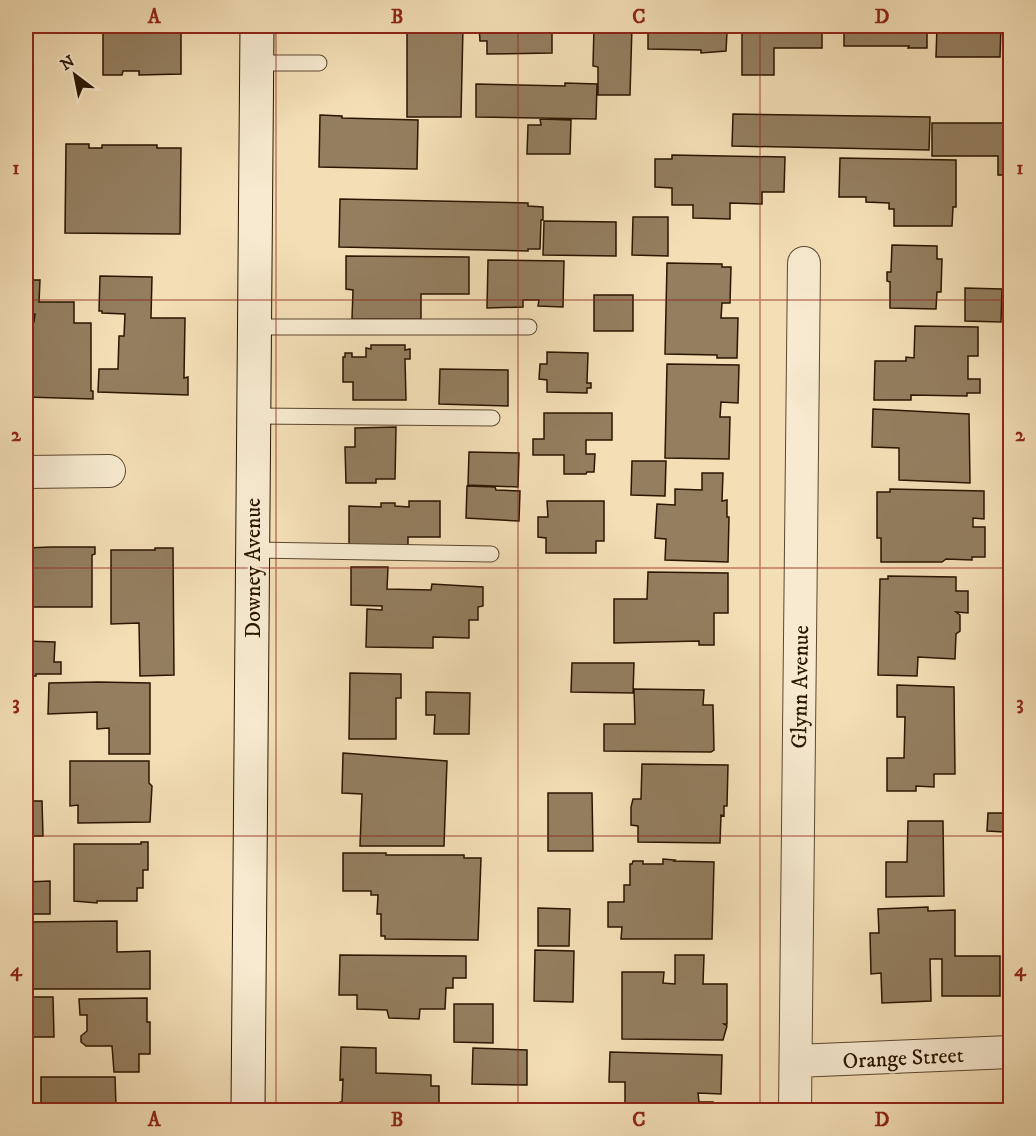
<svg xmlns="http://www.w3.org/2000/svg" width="1036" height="1136" font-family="'IM FELL DW Pica',serif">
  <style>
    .building { fill: #937e5f; stroke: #2a1600; stroke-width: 1.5 }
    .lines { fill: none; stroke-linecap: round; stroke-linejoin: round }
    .lane-casing { stroke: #5c482e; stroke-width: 17 }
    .street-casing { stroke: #5c482e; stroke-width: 34 }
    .secondary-casing { stroke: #2a1600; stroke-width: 35 }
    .lane { stroke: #f7ead0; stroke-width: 15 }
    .street { stroke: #f7ead0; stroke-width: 32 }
    .secondary { stroke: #f7ead0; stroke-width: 33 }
    .grid { fill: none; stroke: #8f2418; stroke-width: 1.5; stroke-opacity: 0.55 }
    .labels { text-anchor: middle; stroke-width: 4.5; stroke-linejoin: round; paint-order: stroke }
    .street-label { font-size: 22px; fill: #2a1600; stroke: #f7ead0 }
    .neatline { fill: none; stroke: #8f2418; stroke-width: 2 }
    .grid-label { font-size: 20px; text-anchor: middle; font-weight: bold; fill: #8f2418 }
  </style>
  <rect width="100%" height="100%" fill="#f3deb6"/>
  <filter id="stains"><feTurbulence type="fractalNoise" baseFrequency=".00333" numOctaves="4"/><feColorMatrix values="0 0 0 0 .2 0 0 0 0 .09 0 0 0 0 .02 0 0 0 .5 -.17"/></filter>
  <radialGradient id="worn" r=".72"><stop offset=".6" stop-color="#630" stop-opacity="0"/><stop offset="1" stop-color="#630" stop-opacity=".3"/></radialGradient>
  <!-- building -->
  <path class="building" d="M103 26H181V74L139 75V71H123L122 75H103Z
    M407 26H463L461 117H407Z
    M479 26H552V53L487 54V41H480Z
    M594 26H632L630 95H598V67L593 66Z
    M648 26H699L701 31 727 32 726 51 701 53V50L648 49Z
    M742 26H822V48H774V75H742Z
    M844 26H927V48H908L909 46H844Z
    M937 26H1001L1000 57H936Z
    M565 83 597 84 596 119 476 117V84L565 86Z
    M733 114 930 117 929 150 732 146Z
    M320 115 342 116V118L418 120 417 169 319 167Z
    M540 119 571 120 570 154H527L528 125H541Z
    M932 123H1008V157H1010V175H998V156H932Z
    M66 144H89V148H102V145H157V148H181L180 234 65 233Z
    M672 155 785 157 784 192H762V204L730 203V219L693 218V205H672V188L655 187V159H672Z
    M840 158 956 160V207H953L952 226H894V209H889V203L866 202V197H839Z
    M340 199 528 203V206L543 207V220H541L540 249H528V251L339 247Z
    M633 217H668V256L632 255Z
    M544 221 616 222V256L543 255Z
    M892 245 937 246V259H942L941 292H937L936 309 890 308V282L887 281V272H891Z
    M346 256 469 257V294H421V319H352L353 290 346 289Z
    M488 260 564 261 563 307 538 306 539 300H523V307L487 308Z
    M667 263 722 264V267H731L730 303H722L721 318H738L737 358H717V355L665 354Z
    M100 276 152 277 151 318H185L184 378 188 377V395L98 392 99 369H118L119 336H124L125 314 102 313V311H99Z
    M26 280H40L39 302H74V323H91V391H93V399L26 397V321L34 322 35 314H26Z
    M965 288 1002 289 1001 322 965 321Z
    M594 295H633V331H594Z
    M915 326 978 327V356H968V379H980V393H967V396L911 395V400H874L875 361H906V357L914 358Z
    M371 345H405V350L410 349V359H405L406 400H353V382H343V357H345V353H352V357H366V348L371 349Z
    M1008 345H1010V395H1008Z
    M547 352 588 353 587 383H591V388H587V393L547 392V380L539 379 540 364H547Z
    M667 364 739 365 738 403 721 402 720 417H730L729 459 665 458Z
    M440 369 508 370V406L439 404Z
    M873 409 969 414 970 483 899 480V448L872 447Z
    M544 413H612V440H586V454H595L594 472H587L586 474H564V455H533V439H544Z
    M396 427 395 479H376V483H346L345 447H355V428Z
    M469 452 519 453 518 487 468 485Z
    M632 461H666L665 496 631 495Z
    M702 473H723L722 501 727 500V517H729L728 562 665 560 666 539 655 538 657 504 675 505V489L702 490Z
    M467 486 495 487 496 490 520 491 519 521 466 518Z
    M890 489 984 491V519L973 518V527H985V557H972V560L946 559 942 562H881V538H877V492H890Z
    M409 501H440V537H408V546H349V506L381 507V503H395V506L409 507Z
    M547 501H604V541H596V553H546V538L538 537V517H548Z
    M51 547H95V554L92 555V607H26V548Z
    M155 548H173L174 675 140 676 139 623 111 624V550H155Z
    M351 567H388L387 589 431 590 432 584 483 587V606L478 607V620H469V638L433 637V648L366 647 367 609 382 610V606L351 605Z
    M648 572 728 573V613H714V645H699V641L614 643V599H647Z
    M888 576 956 577V591H968V613L956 612 960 615V631L956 634 955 659 918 657 917 676 878 675 880 579H888Z
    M1007 627H1010V654H1007Z
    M26 641 55 642 54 662H61V674H36V676H26Z
    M572 663H634L633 693 571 692Z
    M350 673 401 674V698H396V739H349Z
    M98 682 150 683V754H109V728L97 729V712L48 714 49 683Z
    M897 685 954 687 955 774H934V787L916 786V791H887V758H904L905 717H897Z
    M634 689 704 690 703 705H713L714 750 711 752 604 751V724H635Z
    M426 692 470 693 469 734H434L435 715H426Z
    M343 753 447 761 444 846H360L362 794 342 793Z
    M70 761H149V783L152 786 150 822 78 823V805L70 806Z
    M642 764 728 765 727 806H724V816L721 815 720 843 638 842V826L631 825V807L633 799H641Z
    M548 793H592L593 851H548Z
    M26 801H42L43 836H26Z
    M988 813H1004V832L987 831Z
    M908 821H943L944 896 886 897V862H907Z
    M141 842H148V870H143V888H137V901H97V903L74 901V844H141Z
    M343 853H386V855H464V858H481L478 940 385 939V936H381V914H377L378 895H371V891H343Z
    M663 859 675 860 674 861 714 862 712 939H621L622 927H608V902H624V885H630V864H632L633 861H643V864H663Z
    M50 881V914H26V882Z
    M928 907V911L955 910V956H1000V996H942V959H930L931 1001 882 1003 881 973 871 974 870 933H879L878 909Z
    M538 908 570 909 569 946H538Z
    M117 921V952L150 951V989H26V922Z
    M535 950 574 951 573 1002 534 1001Z
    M340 955 466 956V978H453V988H446L445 1009H420L419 1019 389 1018 387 1010 357 1009V995H339Z
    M675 955H704L703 984H727V1024H724L727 1026 723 1040 622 1039V972H664L663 983 675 984Z
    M26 997H53L54 1037H26Z
    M147 998V1022H150V1054H139V1072H114L112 1046H86L81 1042V1036L87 1031V1015H80L79 999Z
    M454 1004H493V1043L454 1042Z
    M341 1047 376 1048V1073L431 1075V1086H439V1110H340V1102H342L343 1079 340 1080Z
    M473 1048 527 1050V1085L472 1084Z
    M610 1052 722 1055 721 1094 698 1093 699 1102H713V1110H606H625V1082H609Z
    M41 1077H115L116 1107H147V1110H56V1108H41Z"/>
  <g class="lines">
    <!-- lane casing -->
    <g class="lane-casing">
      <path id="lane" d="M256 63H319
        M254 327H529
        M253 416 492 418
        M252 550 491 554"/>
    </g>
    <!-- street casing -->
    <g class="street-casing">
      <path id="street" d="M26 472 109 471
        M796 1061 1010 1052
        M795 1110 804 263"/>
    </g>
    <!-- secondary casing -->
    <g class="secondary-casing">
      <path id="secondary" d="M248 1110 257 26"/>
    </g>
    <!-- lane -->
    <use href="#lane" class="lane"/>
    <!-- street -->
    <use href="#street" class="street"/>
    <!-- secondary -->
    <use href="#secondary" class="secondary"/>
  </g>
  <!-- grid -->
  <path class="grid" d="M276 26V1110M518 26V1110M760 26V1110M26 300H1010M26 568H1010M26 836H1010"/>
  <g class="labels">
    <!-- street labels -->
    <g class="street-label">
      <text transform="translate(252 568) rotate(-90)" y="8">Downey Avenue</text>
      <text transform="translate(799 687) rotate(-89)" y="8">Glynn Avenue</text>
      <text transform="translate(903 1057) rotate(-3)" y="8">Orange Street</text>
    </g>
  </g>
  <!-- margin -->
  <rect width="1036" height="1136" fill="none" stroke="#f3deb6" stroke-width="66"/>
  <!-- north arrow -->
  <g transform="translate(75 75) rotate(328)" stroke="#f7ead0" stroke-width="4.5" paint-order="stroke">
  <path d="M0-4.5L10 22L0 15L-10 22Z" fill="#2a1600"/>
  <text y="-9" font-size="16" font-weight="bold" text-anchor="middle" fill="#2a1600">N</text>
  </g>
  <rect x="33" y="33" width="970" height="1070" class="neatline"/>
  <g class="grid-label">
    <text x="154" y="23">A</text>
    <text x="397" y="23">B</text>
    <text x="639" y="23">C</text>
    <text x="882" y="23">D</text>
    <text x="16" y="174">1</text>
    <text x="1020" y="174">1</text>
    <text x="16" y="441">2</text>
    <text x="1020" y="441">2</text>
    <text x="16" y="709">3</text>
    <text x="1020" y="709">3</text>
    <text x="16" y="976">4</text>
    <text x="1020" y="976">4</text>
    <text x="154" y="1126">A</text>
    <text x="397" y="1126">B</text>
    <text x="639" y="1126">C</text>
    <text x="882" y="1126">D</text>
  </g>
  <rect width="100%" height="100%" filter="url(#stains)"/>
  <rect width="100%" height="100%" fill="url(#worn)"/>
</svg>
